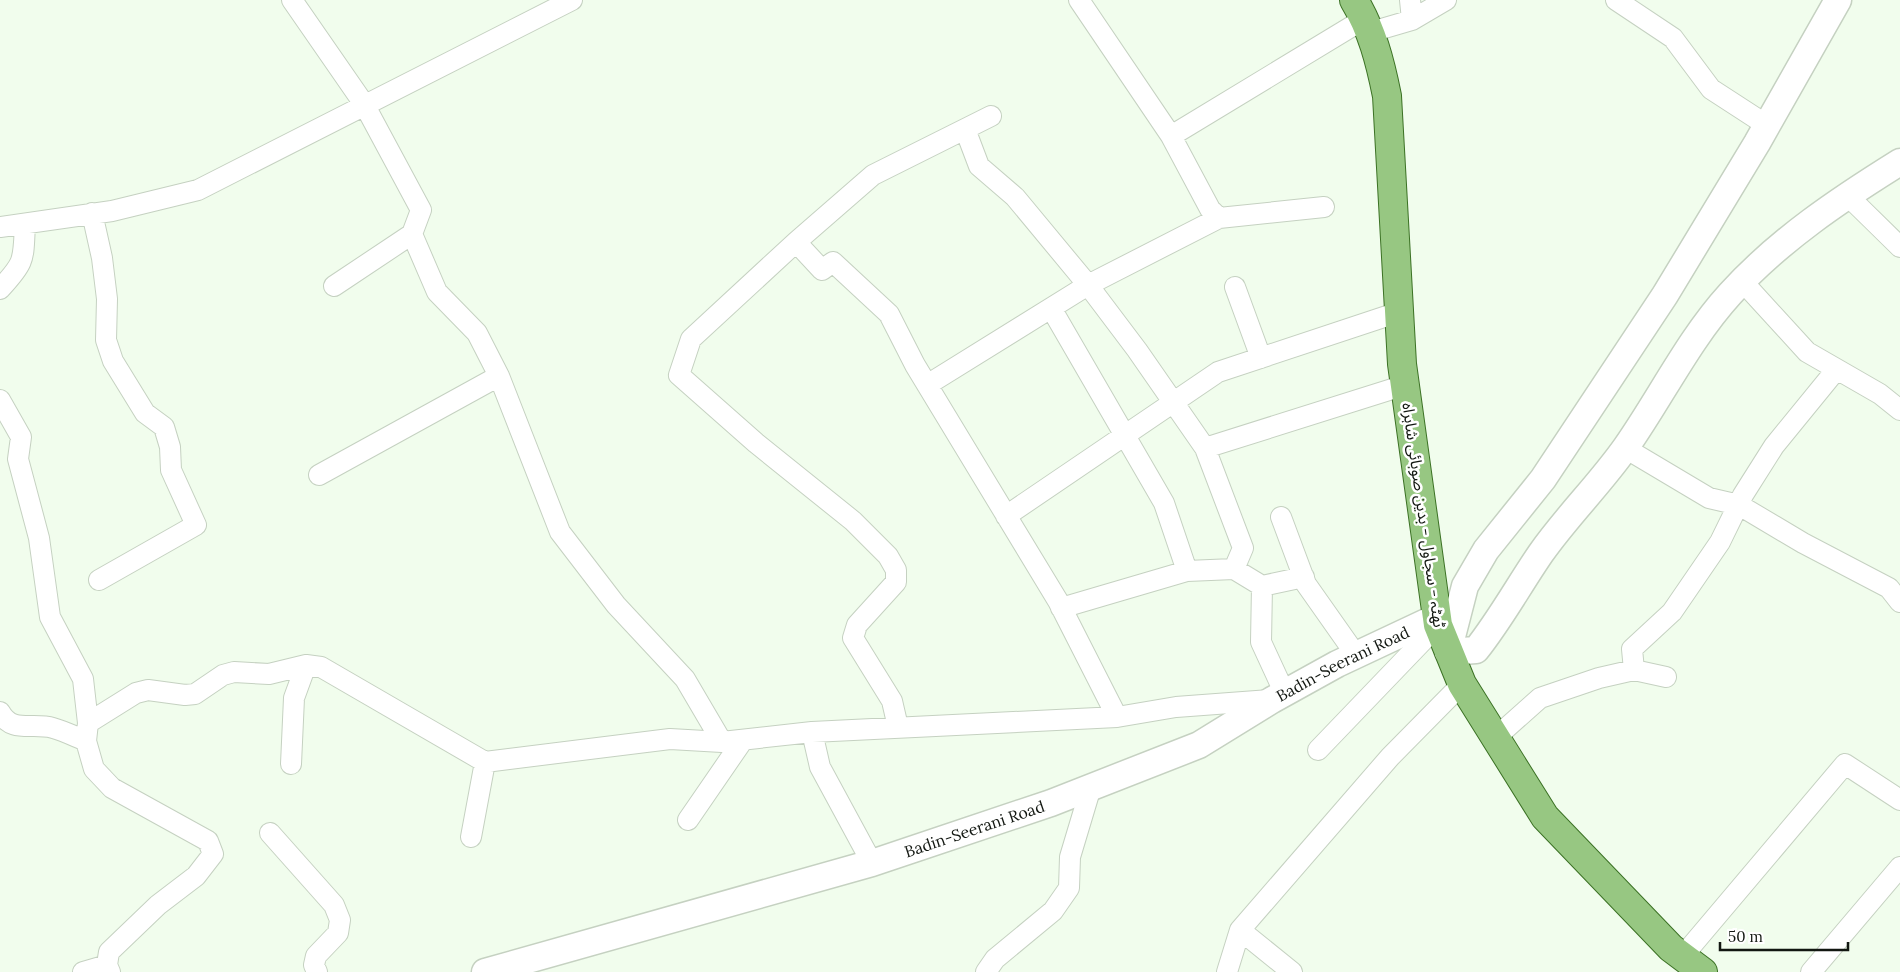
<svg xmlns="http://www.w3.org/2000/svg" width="1900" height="972" font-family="Lora,'Noto Sans Arabic',serif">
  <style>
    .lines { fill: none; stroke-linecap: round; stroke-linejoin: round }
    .minor-casing { stroke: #c5d1c1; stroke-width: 22 }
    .tertiary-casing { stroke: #c5d1c1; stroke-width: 29 }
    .primary-casing { stroke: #3b7124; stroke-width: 30 }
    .minor { stroke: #fff; stroke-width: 20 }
    .tertiary { stroke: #fff; stroke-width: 26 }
    .primary { stroke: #97c782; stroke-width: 28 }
    .labels { text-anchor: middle; stroke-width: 5; stroke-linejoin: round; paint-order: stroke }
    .street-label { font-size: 16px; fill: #121711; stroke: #fff }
  </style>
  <rect width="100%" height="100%" fill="#f1fded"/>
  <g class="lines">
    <!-- minor casing -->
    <g class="minor-casing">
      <path id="minor" d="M292 0 364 104 421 210 412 234 437 292 477 333 499 376 560 532 616 605 685 679 722 742
        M1079 0 1171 136 1210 209 1219 218
        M1410 0 1412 20
        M1616 0 1673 38 1711 89 1768 126
        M1371 32 1412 20 1446 0
        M965 129 979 166 1015 197 1088 285 1137 350 1205 448 1243 548 1234 569
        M1171 136 1364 19
        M1847 195 1900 247
        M92 213 102 258 107 299 106 340 113 361 145 413 164 427 170 447 171 470 196 525 99 580
        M0 227 112 211 198 190 572 0
        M796 242 873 175 991 116
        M1743 282 1807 352 1880 394 1900 410
        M334 286 412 234
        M1235 287 1261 358
        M0 289C26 261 23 260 25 224
        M1051 308 1164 503 1187 571
        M927 385 1088 285 1219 218 1324 207
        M0 400 21 437 18 459 39 538 50 617 83 679 88 723 86 741 94 769 112 788 208 841 213 854 196 876 158 905 109 952 107 965 110 972
        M1205 448 1405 385
        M1625 448 1709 498 1739 505 1803 543 1889 588 1900 602
        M319 475 499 376
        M1006 516 1218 372 1399 312
        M1281 517 1306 584 1356 655
        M1262 586 1261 642 1285 694
        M1061 608 1187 571 1234 569 1262 586 1304 577
        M1634 670 1632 649 1672 612 1720 542 1743 495 1774 446 1836 370
        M0 712C12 734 32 722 53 728 64 731 76 737 86 741
        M88 723 136 693 148 690 185 695 195 694 223 675 234 672 269 674 306 665 321 667 485 762 670 739 722 742 812 732 1117 717 1176 707 1270 700
        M898 727 892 701 853 638 857 625 896 582V570L888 556 853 521 756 443 679 375 691 339 796 242 822 270 833 262 889 314 915 365 1058 601 1117 717
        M812 732 820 767 872 863
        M1494 739 1540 698 1599 678 1634 670 1666 677
        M1318 750 1438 625
        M291 764 294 698 306 665
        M688 820 743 740
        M270 833 334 905 340 920 338 933 316 956 314 965 317 972
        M471 837 485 762
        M1240 930 1292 972
        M1682 957 1845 764 1900 800
        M83 972 107 965
        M986 972 995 959 1053 911 1069 888 1070 857 1091 787
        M1227 972 1240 930 1390 757 1462 684
        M1811 972 1900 867"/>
    </g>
    <!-- tertiary casing -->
    <g class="tertiary-casing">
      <g id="tertiary">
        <path d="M1838 0 1757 143 1665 295 1543 479 1486 550 1465 586 1448 652 1476 650C1500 620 1519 585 1541 553 1567 516 1600 484 1626 447 1661 397 1689 339 1730 294 1779 240 1839 200 1900 162"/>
        <path id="s1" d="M485 972 872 863 1051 803 1199 745 1272 700 1337 664 1437 617"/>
      </g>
    </g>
    <!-- primary casing -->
    <g class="primary-casing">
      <path id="primary" d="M1354 0C1372 30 1380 61 1387 96L1402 364 1438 625 1462 684 1545 817 1671 948 1703 972"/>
    </g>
    <!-- minor -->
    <use href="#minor" class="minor"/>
    <!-- tertiary -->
    <use href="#tertiary" class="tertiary"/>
    <!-- primary -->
    <use href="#primary" class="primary"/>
  </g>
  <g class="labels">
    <!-- street labels -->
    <g class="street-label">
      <text transform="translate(1424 515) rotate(82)" y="6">ٹھٹہ - سجاول - بدین صوبائی شاہراہ</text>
      <text dy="6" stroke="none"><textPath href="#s1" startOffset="915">Badin-Seerani Road</textPath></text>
      <text dy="6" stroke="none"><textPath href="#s1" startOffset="510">Badin-Seerani Road</textPath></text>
    </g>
  </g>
  <!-- scale -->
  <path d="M1720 942v8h128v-8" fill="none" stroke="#121711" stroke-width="2.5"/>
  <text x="1728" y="942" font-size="15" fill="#121711" stroke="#ffffff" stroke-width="4" paint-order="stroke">50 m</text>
</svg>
